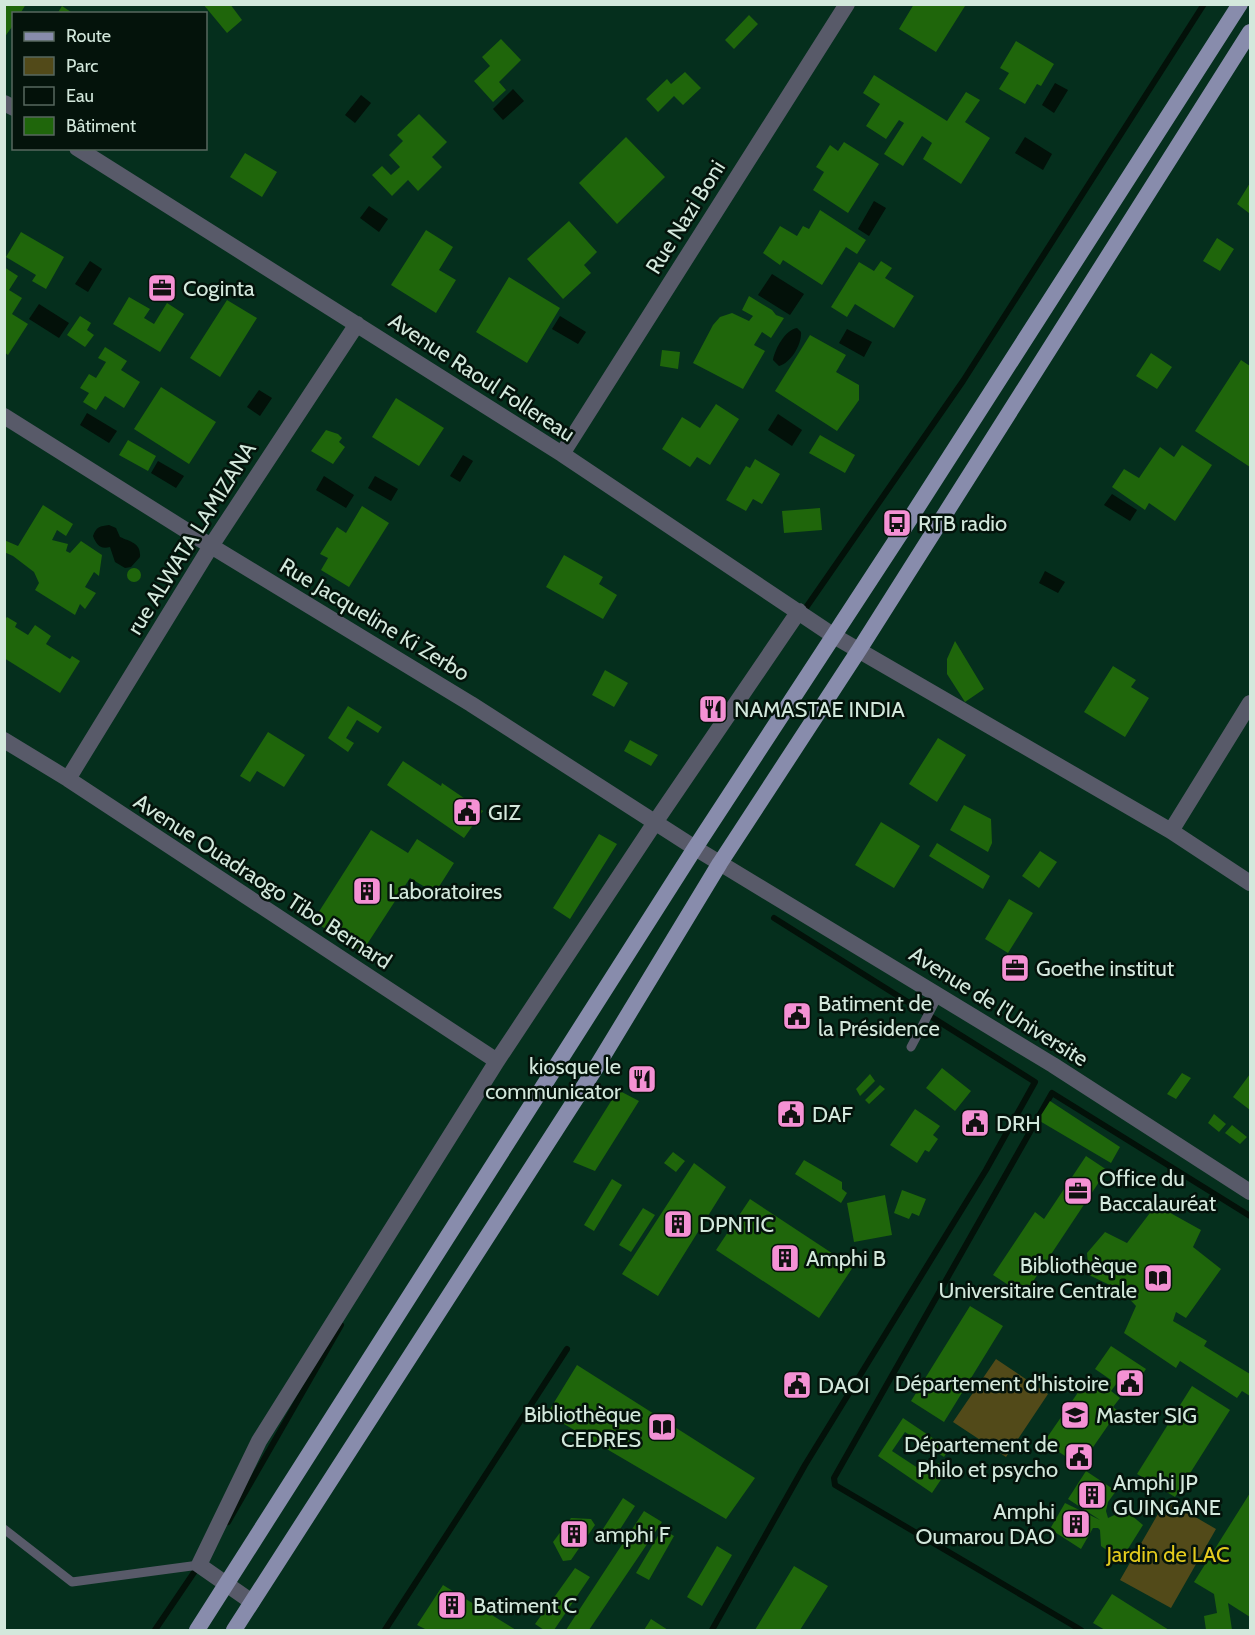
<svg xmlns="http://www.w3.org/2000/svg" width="1255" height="1635" font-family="Cabin,sans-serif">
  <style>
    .green { fill: #524a19 }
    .water { fill: #031109 }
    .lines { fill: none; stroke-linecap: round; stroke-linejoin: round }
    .stream { stroke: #031109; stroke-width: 6 }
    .building { fill: #1f660b }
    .service { stroke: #585a69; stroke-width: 9 }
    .minor { stroke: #585a69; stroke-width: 16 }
    .primary { stroke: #888cac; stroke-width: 16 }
    .labels { text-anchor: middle; stroke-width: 5; stroke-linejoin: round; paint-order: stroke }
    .street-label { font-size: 22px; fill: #d3e8dc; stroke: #04130b }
    .poi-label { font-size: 22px; fill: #d3e8dc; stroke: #04130b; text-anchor: start }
    .park-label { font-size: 22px; fill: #e2ca1e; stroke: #04130b }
  </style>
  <rect width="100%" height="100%" fill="#052f1d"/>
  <!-- green -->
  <path class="green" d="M996 1359 1048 1394 1006 1457 953 1422Z
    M1166 1500 1216 1529 1171 1608 1120 1580Z"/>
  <!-- water -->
  <path class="water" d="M1055 83 1068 90 1054 113 1042 105Z
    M513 89 524 101 503 120 493 109Z
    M361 95 371 103 355 123 345 115Z
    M1025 137 1052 154 1043 170 1015 153Z
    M874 201 886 208 869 236 858 229Z
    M369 206 388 219 379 232 360 218Z
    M90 261 102 269 88 292 75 284Z
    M772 274 804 294 790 315 758 295Z
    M39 304 69 323 59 338 29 319Z
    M560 316 586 332 578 344 552 329Z
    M797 328 801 332C802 344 791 363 779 366L773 360C775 349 785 330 797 328Z
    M847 329 872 342 864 357 839 343Z
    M259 390 272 398 260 416 247 407Z
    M87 413 117 431 109 443 80 425Z
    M778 414 802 430 792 446 768 430Z
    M463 455 473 461 460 482 450 476Z
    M158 461 184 476 176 488 151 473Z
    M324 476 354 495 346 508 316 490Z
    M375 476 398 489 391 501 368 488Z
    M1112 494 1137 510 1130 521 1104 505Z
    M109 525 116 528 120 537C131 542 141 543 140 557L131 567 125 568 115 562 110 547C100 550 96 544 93 536 96 527 100 526 109 525Z
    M1045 571 1065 582 1058 593 1039 583Z"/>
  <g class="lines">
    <!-- stream -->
    <path class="stream" d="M803 612 963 381 1204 4
      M228 1522 341 1325
      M155 1630 199 1565
      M385 1630 567 1349
      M712 1630 805 1465 986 1170 1035 1082 774 918
      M1081 1630 835 1485 834 1478 1052 1093 1250 1216"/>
  </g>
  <!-- building -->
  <path class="building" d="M4 4H26L20 14H14V24L4 38Z
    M203 4H230L242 20 227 33Z
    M914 4 965 6 936 52 899 29Z
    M62 6 74 14H57Z
    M749 15 758 24 734 49 725 40Z
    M501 39 521 60 499 82 506 90 493 102 474 81 490 66 482 57Z
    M1016 41 1054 64 1041 86 1037 84 1025 104 999 89 1009 73 1000 68Z
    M685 72 701 88 683 105 674 96 658 112 646 99 667 79 671 84Z
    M874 75 947 121 966 92 980 100 965 122 990 138 961 184 923 159 932 143 922 136 903 166 884 154 904 123 899 120 886 139 866 126 880 104 863 93Z
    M419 114 447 142 432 157 442 167 418 191 408 180 392 196 372 175 382 166 391 175 400 167 389 155 403 141 397 135Z
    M626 137 665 177 617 224 579 183Z
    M844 142 879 164 848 213 813 190 824 172 816 167 830 145 838 151Z
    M245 153 277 172 262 197 230 177Z
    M1250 183V211L1249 213 1237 204Z
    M820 210 866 240 857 254 846 247 822 285 783 260 780 265 763 253 780 226 797 236 803 226 809 229Z
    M569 221 597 252 584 265 591 273 563 299 527 259Z
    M426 230 453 247 439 270 456 280 436 313 391 285Z
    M21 232 64 257 46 289 32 281 36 275 6 257Z
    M1217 238 1234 249 1220 271 1203 261Z
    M881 261 892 268 885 278 914 296 894 328 855 304 847 317 831 307 859 262 874 271Z
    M4 267 18 276 9 290 22 298 12 314 28 324 8 355 4 352Z
    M509 277 560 308 527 363 476 332Z
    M749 296 772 310 776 315 784 318 771 338 762 332 754 345 765 351 743 389 693 363 713 325 720 317 732 313 749 321 753 316 742 310Z
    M129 297 150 309 144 318 154 324 167 303 184 314 160 352 113 324Z
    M227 300 257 318 220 377 190 358Z
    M80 316 91 323 87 330 94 335 85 347 67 335Z
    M810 335 846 355 836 372 859 385V400L837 431 775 391Z
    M105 347 127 361 121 370 140 382 124 408 105 396 96 410 83 402 89 393 80 388 89 374 96 378 106 362 98 358Z
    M662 350 680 352 678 369 660 366Z
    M1151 353 1172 367 1157 389 1136 376Z
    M1241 360 1250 366V467L1195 431Z
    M161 387 216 422 189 464 134 429Z
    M396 398 444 428 419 466 372 437Z
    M716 404 739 419 710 465 697 457 690 467 662 449 682 417 700 428Z
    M326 430 338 434 342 438 339 442 345 447 333 464 311 451Z
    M820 435 855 455 845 473 809 453Z
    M128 440 156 456 148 471 119 455Z
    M1182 445 1212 465 1175 521 1149 503 1145 510 1112 487 1124 469 1139 478 1160 447 1174 457Z
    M755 459 780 474 762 504 753 499 746 511 726 500 746 466 750 468Z
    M43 505 73 524 66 536 57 530 52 540 68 544 66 551 70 553 81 541 102 555 99 576 94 572 85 587 96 593 85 609 80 604 75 615 35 590 39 583 34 572 13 556 4 552V540L18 546Z
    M362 506 389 523 349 587 321 570 328 558 320 554 337 527 346 533Z
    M820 508 822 530 784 533 782 511Z
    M564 555 603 577 599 584 617 595 603 619 546 587Z
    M127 575a7 7 0 1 1 14 0a7 7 0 1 1-14 0Z
    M7 617 17 623 15 627 28 635 35 625 51 636 46 644 70 659 72 656 80 661 60 693 4 658V621Z
    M955 641 984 689 965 702 947 674V659Z
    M1113 666 1136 680 1131 687 1149 698 1125 737 1084 712Z
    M605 670 628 683 614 707 592 695Z
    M348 706 382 727 378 733 357 720 346 738 354 743 348 752 328 738Z
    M268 732 305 755 284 787 257 771 250 782 240 776Z
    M938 738 966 755 937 802 909 784Z
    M630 740 658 755 651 766 624 751Z
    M403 761 441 786 442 783 483 811 464 838 387 785Z
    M964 805 991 819 992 843 988 852 950 830Z
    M881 822 920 846 894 888 855 865Z
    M371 830 408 853 417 839 454 863 435 893 410 878 362 952 313 921Z
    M599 834 617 844 570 919 553 908Z
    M937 843 990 876 983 889 929 856Z
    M1040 851 1057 862 1039 888 1022 876Z
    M1009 899 1033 913 1008 953 985 939Z
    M942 1068 971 1091 955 1111 926 1088Z
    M1182 1073 1191 1078 1176 1099 1167 1094Z
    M870 1074 875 1081 860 1096 856 1089Z
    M1250 1074V1110L1233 1097Z
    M880 1085 885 1089 869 1104 865 1100Z
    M618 1090 639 1101 595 1171 573 1162Z
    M1050 1101 1120 1147 1111 1163 1038 1120Z
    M915 1109 940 1126 933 1135 938 1139 929 1152 925 1150 917 1163 890 1145Z
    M1214 1114 1226 1124 1219 1132 1208 1123Z
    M1232 1125 1247 1137 1240 1144 1225 1133Z
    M673 1152 685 1161 676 1172 664 1163Z
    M1086 1156 1107 1170 1024 1295 993 1275 1035 1212 1044 1219Z
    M804 1160 842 1182V1189L847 1193 841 1203 795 1174Z
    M694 1163 726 1187 658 1296 622 1274Z
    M612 1179 622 1185 594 1231 584 1225Z
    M902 1190 926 1199 919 1216 912 1213 909 1219 894 1213Z
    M885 1195 892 1235 854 1242 847 1203Z
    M750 1199 853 1267 819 1318 716 1250Z
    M1156 1205 1201 1230 1193 1247 1221 1269 1186 1318 1176 1312 1173 1321 1207 1341 1204 1346 1250 1374V1396L1242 1391 1237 1398 1180 1361 1176 1368 1124 1333 1136 1306 1122 1291 1089 1275 1087 1253 1105 1232 1127 1243Z
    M643 1208 655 1215 631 1252 619 1245Z
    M970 1306 1003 1326 944 1422 911 1401Z
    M1111 1346 1146 1369 1130 1392 1117 1383 1111 1391 1120 1398 1113 1407 1118 1411 1080 1466 1044 1442 1081 1388 1088 1393 1096 1382 1105 1388 1111 1380 1095 1369Z
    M577 1365 755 1478 726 1519 547 1414Z
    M1192 1386 1230 1410 1175 1497 1137 1474Z
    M903 1418 949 1449 944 1457 905 1432 892 1451 930 1476 938 1463 948 1469 932 1493 878 1456Z
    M1086 1471 1116 1491 1108 1502 1106 1511 1108 1518 1125 1510 1143 1525 1121 1560 1101 1546 1100 1530 1098 1528H1093L1081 1549 1050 1529 1065 1503 1100 1520 1068 1499Z
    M1250 1493V1617L1228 1603 1232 1630H1206L1204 1616 1217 1613 1214 1594 1194 1582Z
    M623 1498 635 1506 615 1537 603 1529Z
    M644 1511 662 1522 589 1630H566Z
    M571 1518 591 1519 595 1525 571 1560 563 1561 553 1542Z
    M662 1529 674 1536 649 1580 636 1573Z
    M717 1546 732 1555 702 1606 687 1597Z
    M794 1566 828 1586 800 1630H755Z
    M575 1568 590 1577 554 1630H544L535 1624Z
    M443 1585 516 1630H427L417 1625Z
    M1112 1594 1169 1630H1105L1093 1623Z
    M651 1619 668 1630H644Z"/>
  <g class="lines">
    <!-- service -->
    <path class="service" d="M911 1047 939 994
      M4 1529 72 1582 199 1565"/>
    <!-- minor -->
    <path class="minor" d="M4 103 14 108
      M77 148 562 454 834 636 1171 831 1250 883
      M4 416 211 546 471 704 695 848 1053 1065 1250 1192
      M562 454 847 4
      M4 740 68 779 497 1061
      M68 779 211 546 357 324
      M1171 831 1250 703
      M252 1602 199 1565 259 1441 497 1061 656 821 799 611"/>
    <!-- primary -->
    <path class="primary" d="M197 1630 695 848 906 525 1240 4
      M234 1630 597 1066 720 863 859 650 1250 32"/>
  </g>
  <!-- icons -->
  <defs>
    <g id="office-square" transform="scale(1.5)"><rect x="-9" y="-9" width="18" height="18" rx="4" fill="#f491d4" stroke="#04130b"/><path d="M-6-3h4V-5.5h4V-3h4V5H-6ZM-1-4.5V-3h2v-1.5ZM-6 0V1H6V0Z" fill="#111"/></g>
    <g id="bus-square" transform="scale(1.5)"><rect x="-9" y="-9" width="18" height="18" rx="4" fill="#f491d4" stroke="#04130b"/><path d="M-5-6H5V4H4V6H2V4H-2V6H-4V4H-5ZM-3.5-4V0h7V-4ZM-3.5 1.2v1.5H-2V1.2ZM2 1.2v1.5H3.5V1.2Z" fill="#111"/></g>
    <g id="restaurant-square" transform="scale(1.5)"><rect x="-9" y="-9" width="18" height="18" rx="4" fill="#f491d4" stroke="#04130b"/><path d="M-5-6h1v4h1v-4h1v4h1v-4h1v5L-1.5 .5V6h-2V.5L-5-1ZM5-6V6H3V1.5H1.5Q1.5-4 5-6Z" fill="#111"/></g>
    <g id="civic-square" transform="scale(1.5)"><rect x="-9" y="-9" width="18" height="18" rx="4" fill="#f491d4" stroke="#04130b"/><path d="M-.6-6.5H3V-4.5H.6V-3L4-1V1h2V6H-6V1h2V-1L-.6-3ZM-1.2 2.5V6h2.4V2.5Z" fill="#111"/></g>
    <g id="building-square" transform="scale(1.5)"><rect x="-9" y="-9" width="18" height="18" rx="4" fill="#f491d4" stroke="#04130b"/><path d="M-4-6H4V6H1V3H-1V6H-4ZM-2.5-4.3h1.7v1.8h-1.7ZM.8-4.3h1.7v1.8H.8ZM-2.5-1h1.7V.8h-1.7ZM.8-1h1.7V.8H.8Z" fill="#111"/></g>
    <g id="library-square" transform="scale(1.5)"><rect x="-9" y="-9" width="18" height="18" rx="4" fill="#f491d4" stroke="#04130b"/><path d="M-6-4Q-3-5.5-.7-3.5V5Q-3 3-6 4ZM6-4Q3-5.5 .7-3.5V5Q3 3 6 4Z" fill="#111"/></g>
    <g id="university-square" transform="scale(1.5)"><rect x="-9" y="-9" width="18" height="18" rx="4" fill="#f491d4" stroke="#04130b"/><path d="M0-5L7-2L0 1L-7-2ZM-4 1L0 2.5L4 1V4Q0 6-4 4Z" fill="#111"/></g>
  </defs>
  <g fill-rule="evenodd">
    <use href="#office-square" x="162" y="288"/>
    <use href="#bus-square" x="897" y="523"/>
    <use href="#restaurant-square" x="713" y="709"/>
    <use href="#civic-square" x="467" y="812"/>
    <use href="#building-square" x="367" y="891"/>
    <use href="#office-square" x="1015" y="968"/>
    <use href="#civic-square" x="797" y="1016"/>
    <use href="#restaurant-square" x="642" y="1079"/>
    <use href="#civic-square" x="791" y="1114"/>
    <use href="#civic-square" x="975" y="1123"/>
    <use href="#office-square" x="1078" y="1191"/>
    <use href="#building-square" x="678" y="1224"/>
    <use href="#building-square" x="785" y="1258"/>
    <use href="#library-square" x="1158" y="1278"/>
    <use href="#civic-square" x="1130" y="1383"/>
    <use href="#civic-square" x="797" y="1385"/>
    <use href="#university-square" x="1075" y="1415"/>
    <use href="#library-square" x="662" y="1427"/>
    <use href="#civic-square" x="1079" y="1457"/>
    <use href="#building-square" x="1092" y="1495"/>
    <use href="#building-square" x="1076" y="1524"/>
    <use href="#building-square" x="574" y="1534"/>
    <use href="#building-square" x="452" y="1605"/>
  </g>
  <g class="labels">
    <!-- street labels -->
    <g class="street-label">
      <text transform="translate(685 217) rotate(-58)" y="8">Rue Nazi Boni</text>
      <text transform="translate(482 377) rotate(33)" y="8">Avenue Raoul Follereau</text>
      <text transform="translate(191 538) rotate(-58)" y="8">rue ALWATA LAMIZANA</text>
      <text transform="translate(375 619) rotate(31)" y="8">Rue Jacqueline Ki Zerbo</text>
      <text transform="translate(263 881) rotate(33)" y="8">Avenue Ouadraogo Tibo Bernard</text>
      <text transform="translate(999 1006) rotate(32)" y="8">Avenue de l'Universite</text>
    </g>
    <!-- poi labels -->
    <g class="poi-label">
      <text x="183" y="296">Coginta</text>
      <text x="918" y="531">RTB radio</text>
      <text x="734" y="717">NAMASTAE INDIA</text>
      <text x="488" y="820">GIZ</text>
      <text x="388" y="899">Laboratoires</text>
      <text x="1036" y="976">Goethe institut</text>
      <text x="818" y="1011">Batiment de<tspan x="818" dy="25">la Présidence</tspan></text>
      <text x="621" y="1074" text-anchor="end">kiosque le<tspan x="621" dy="25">communicator</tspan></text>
      <text x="812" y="1122">DAF</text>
      <text x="996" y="1131">DRH</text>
      <text x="1099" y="1186">Office du<tspan x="1099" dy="25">Baccalauréat</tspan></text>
      <text x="699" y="1232">DPNTIC</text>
      <text x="806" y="1266">Amphi B</text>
      <text x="1137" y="1273" text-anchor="end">Bibliothèque<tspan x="1137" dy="25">Universitaire Centrale</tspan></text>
      <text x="1109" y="1391" text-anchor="end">Département d'histoire</text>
      <text x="818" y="1393">DAOI</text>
      <text x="641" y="1422" text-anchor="end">Bibliothèque<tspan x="641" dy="25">CEDRES</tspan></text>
      <text x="1096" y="1423">Master SIG</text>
      <text x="1058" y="1452" text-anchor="end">Département de<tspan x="1058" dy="25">Philo et psycho</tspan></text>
      <text x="1113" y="1490">Amphi JP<tspan x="1113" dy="25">GUINGANE</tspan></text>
      <text x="1055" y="1519" text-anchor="end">Amphi<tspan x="1055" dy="25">Oumarou DAO</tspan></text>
      <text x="595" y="1542">amphi F</text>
      <text x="473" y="1613">Batiment C</text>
    </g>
    <!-- park labels -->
    <g class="park-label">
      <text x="1168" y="1562">Jardin de LAC</text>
    </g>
  </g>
  <!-- border -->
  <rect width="1255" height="1635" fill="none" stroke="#d3e8dc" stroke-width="12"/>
  <!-- legend -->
  <rect x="12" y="12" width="195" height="138" fill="#04130b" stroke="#57685f" stroke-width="1.5"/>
  <rect x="24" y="32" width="30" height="9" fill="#888cac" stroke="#57685f" stroke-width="1.5"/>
  <text x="66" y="42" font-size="18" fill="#d3e8dc">Route</text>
  <rect x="24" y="57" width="30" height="18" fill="#524a19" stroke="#57685f" stroke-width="1.5"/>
  <text x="66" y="72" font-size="18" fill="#d3e8dc">Parc</text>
  <rect x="24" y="87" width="30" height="18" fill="#031109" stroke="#57685f" stroke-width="1.5"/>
  <text x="66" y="102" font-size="18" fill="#d3e8dc">Eau</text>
  <rect x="24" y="117" width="30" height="18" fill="#1f660b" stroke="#57685f" stroke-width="1.5"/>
  <text x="66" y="132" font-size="18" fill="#d3e8dc">Bâtiment</text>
</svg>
